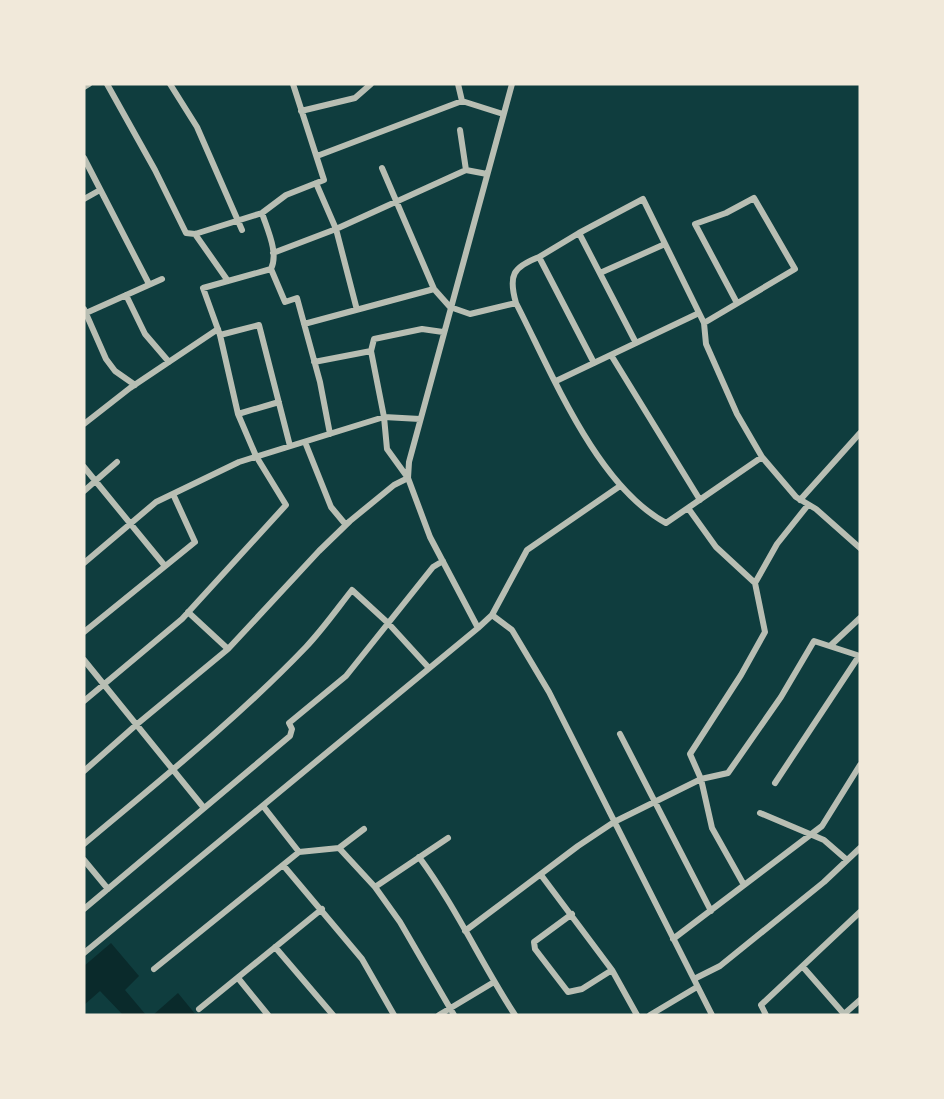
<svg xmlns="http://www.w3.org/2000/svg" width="944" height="1099" font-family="'Open Sans',sans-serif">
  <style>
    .water { fill: #0a2a2b }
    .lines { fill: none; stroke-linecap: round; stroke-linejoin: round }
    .minor { stroke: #b8beb3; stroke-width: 6 }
  </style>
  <rect width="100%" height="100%" fill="#0f3d3e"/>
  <!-- water -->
  <path class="water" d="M111 943 139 976 125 990 146 1015H123L100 991 84 1005V966Z
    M178 993 196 1015H153Z"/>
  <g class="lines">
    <!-- minor -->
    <path class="minor" d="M107 84 155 170 186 233 195 234 262 213 286 195 324 180 293 84
      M170 84 197 127 242 230
      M458 84 462 101
      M84 87 89 84
      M301 111 355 98 371 84
      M460 130 466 170 487 174
      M317 156 462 101 503 114
      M84 158 149 284
      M382 168 434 289 450 307 470 314 516 303C552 373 596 485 666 523L762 457
      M316 183 336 229 357 310
      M84 199 100 190
      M579 233 636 343
      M195 234 228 281
      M273 253 336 229 466 170
      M271 269 285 302 297 298 320 382 330 434
      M600 273 665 244
      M126 295 145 334 169 362
      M516 303C508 275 513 267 539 257
      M84 309 106 359 115 371 135 385
      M86 313 162 279
      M704 323 795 269 754 198 726 213 695 224 737 303
      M304 324 434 289
      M220 335 259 325 290 446
      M611 355 700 500
      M314 362 371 351
      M594 363 539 257 579 233 643 199 704 323 706 344 737 414 762 457 796 497 816 509 860 548
      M556 381 699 313
      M238 414 279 402
      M84 424 130 388 218 329
      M305 442 331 507 346 525
      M84 467 165 566
      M84 491 117 462
      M800 500 860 433
      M688 508 716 547 755 583
      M84 563 156 502 239 462 384 417 420 419
      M188 612 228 649
      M492 615 512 630 549 692 712 1015
      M478 628 430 537 408 478 409 462 512 84
      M84 632 195 542 173 494
      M830 646 860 618
      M84 660 204 808
      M84 701 182 619 286 505 256 456 238 414 220 335 203 288 271 269C279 253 267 229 262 213
      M620 734 711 911
      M84 771 136 725 228 649 319 551 350 521 394 485 408 478 387 449 384 417 371 351 374 339 422 329 443 332
      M775 783 859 656
      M263 806 299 852
      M760 813 824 840 847 860
      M84 844C159 781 238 718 306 647 323 629 337 609 352 590L388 623 429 668
      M339 848 375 887 400 922 454 1015
      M419 857C456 907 481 963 515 1015
      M84 860 108 889
      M283 865 362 959 394 1015
      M541 875 612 970 637 1015
      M744 885 712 828 701 779 690 754 741 675 765 632 755 583 777 544 808 505
      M375 887 448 838
      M84 909 290 736 292 729 289 723 346 676 433 567 443 561
      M572 914 534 942 535 949 568 992 582 989 612 970
      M465 931 578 846 614 822 701 779 728 773 781 697 814 641 860 656
      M673 939 822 826 860 765
      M275 947 333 1015
      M84 953 478 628 492 615 527 550 620 486
      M803 967 844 1014
      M154 969 299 852 339 848 364 829
      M238 978 268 1015
      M694 979 720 966 824 882 860 848
      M199 1009 322 909
      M439 1015 494 982
      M650 1015 697 987
      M766 1015 761 1005 860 912
      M843 1015 860 1000"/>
  </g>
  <!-- border -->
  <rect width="944" height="1099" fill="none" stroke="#f1e9da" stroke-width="171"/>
</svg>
